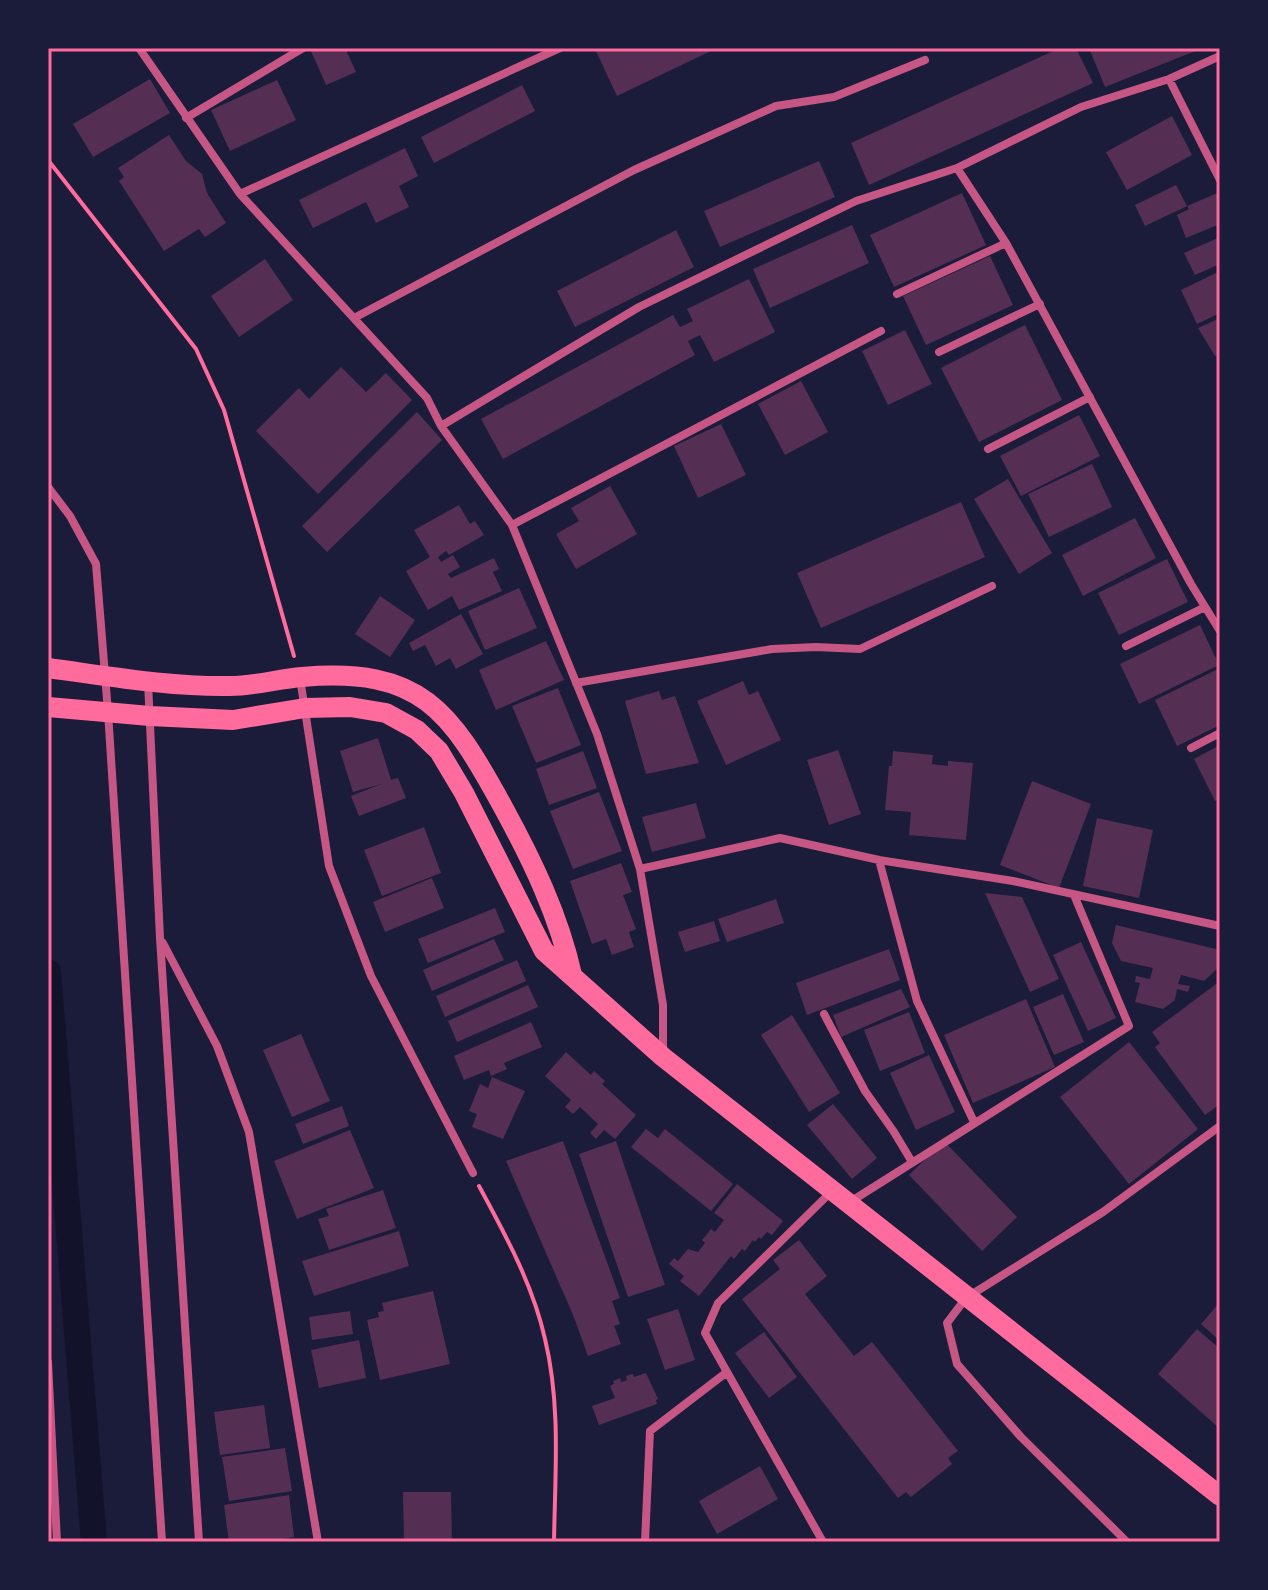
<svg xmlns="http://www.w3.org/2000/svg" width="1268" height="1590" font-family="'Archivo Narrow',sans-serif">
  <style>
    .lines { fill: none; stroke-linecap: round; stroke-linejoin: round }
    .canal { stroke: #12122b; stroke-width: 26 }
    .building { fill: #542f53 }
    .path { stroke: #ff6b9d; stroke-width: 4 }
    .minor { stroke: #c65784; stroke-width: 8 }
    .primary { stroke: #ff6b9d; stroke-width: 20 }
    .neatline { fill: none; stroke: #ff6b9d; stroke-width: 3 }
  </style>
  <rect width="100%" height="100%" fill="#1b1b3a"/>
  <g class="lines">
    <!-- canal -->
    <path class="canal" d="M48 972 94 1542"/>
  </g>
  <!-- building -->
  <path class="building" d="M318 48H345L356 72 326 85 311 51Z
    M598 48H717L617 96 595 49Z
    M1060 48H1076L1093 83 869 185 851 143Z
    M1089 48H1203L1105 87Z
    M150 79 170 113 93 157 73 124Z
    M277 80 296 120 230 151 211 110Z
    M522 85 535 111 434 163 421 137Z
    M1172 116 1192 155 1127 190 1106 152Z
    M169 135 186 161 202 174 207 193 226 223 205 237 199 229 164 251 119 181 124 177 118 168Z
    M405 148 418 176 399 186 409 207 376 223 366 202 313 228 299 200Z
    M819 161 835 197 720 247 704 211Z
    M1176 185 1187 206 1145 226 1135 205Z
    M1220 192V224L1186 238 1177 215 1189 209 1187 206Z
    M962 193 986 245 894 287 870 235Z
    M852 225 869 263 770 308 753 269Z
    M676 230 694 267 575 327 557 291Z
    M1220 237V264L1195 275 1184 253Z
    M990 256 1013 305 926 345 903 296Z
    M265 259 293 300 239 337 211 296Z
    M1220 271V313L1197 324 1181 290Z
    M749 279 775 332 714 362 700 335 688 341 695 355 503 459 481 419 673 315 680 327 693 321 687 309Z
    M1220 318V354L1215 356 1198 328Z
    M1025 325 1062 400 979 442 941 368Z
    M905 330 932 384 888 405 862 351Z
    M341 367 366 392 386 373 412 400 318 494 256 431 299 388 309 399Z
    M801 381 828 432 785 455 758 404Z
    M417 412 442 440 327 552 302 526Z
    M1079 415 1100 456 1021 496 1000 456Z
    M721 424 746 475 698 498 674 446Z
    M1092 464 1112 507 1049 537 1028 494Z
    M1008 479 1052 553 1019 574 974 499Z
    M610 486 637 534 576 569 556 534 579 521 571 508Z
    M961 502 985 557 821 628 797 573Z
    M459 505 470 524 475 521 484 535 449 555 446 551 438 557 441 562 453 555 460 567 448 574 451 578 494 558 499 569 493 572 502 591 459 610 452 596 428 610 406 571 430 557 414 530Z
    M1135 518 1156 558 1083 596 1062 555Z
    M1167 559 1188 602 1119 635 1098 593Z
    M519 588 537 628 485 650 468 611Z
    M380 596 415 620 390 657 355 634Z
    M461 614 483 654 456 669 450 658 436 666 425 645 413 651 409 643Z
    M1200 625 1219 665 1139 704 1120 664Z
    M546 641 564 680 496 710 479 670Z
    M1220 668V725L1177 746 1155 700Z
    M743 681 749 695 758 691 781 740 726 765 697 701Z
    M558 688 581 745 536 763 512 706Z
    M659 691 662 700 675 696 699 763 646 774 625 701Z
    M378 738 391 780 398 778 406 798 359 816 351 796 381 784 353 792 340 751Z
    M1220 745V798L1215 801 1194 759Z
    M838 750 861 814 829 825 807 760Z
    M583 751 597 788 549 805 536 769Z
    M893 751 933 755 932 764 948 766V761L973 763 966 840 909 835 911 812 885 810 889 766H892Z
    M1032 781 1091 804 1059 888 1000 865Z
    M599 792 622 851 573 869 550 811Z
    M696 803 706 838 652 852 642 817Z
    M1097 818 1153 830 1139 898 1083 886Z
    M424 827 441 873 382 896 364 850Z
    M621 863 632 892 623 895 636 929 629 932 634 947 612 955 606 939 592 944 570 881Z
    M432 878 444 908 385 932 373 902Z
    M985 893 1022 897 1059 979 1030 992Z
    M776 899 784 923 727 942 718 919Z
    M495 908 505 932 428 963 418 939Z
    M714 921 720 941 685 952 678 932Z
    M1116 925 1220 950V966L1204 981 1181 975 1178 984 1190 986 1188 992 1177 989 1175 1000 1163 1009 1135 1002 1140 983 1135 982 1136 976 1150 979 1153 968 1121 961 1112 943Z
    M494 939 504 960 432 991 423 970Z
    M1081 942 1116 1018 1088 1031 1053 955Z
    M889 949 900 980 807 1015 796 983Z
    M517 960 526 981 445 1017 436 996Z
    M1220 981V1104L1205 1115 1155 1047 1160 1043 1152 1032Z
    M528 985 538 1007 457 1042 448 1021Z
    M901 989 910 1007 841 1037 833 1015Z
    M1063 994 1084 1042 1054 1055 1033 1007Z
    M1026 999 1055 1067 973 1103 944 1035Z
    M909 1012 925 1053 880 1071 864 1030Z
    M792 1015 840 1093 809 1112 761 1035Z
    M531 1022 542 1047 504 1063 507 1069 491 1076 489 1070 464 1080 454 1056Z
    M301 1034 330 1101 292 1117 263 1050Z
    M1129 1042 1198 1129 1129 1184 1060 1097Z
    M566 1052 591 1075 594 1071 605 1081 602 1084 636 1115 615 1139 604 1130 596 1139 590 1133 598 1124 580 1107 573 1114 565 1107 571 1100 545 1076Z
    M929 1055 955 1112 916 1130 890 1073Z
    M492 1077 525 1091 503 1139 472 1127 477 1114 469 1111 480 1084 488 1088Z
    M833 1104 877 1158 852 1179 807 1125Z
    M342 1106 349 1126 303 1144 295 1124Z
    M646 1129 658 1138 665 1129 733 1184 711 1211 631 1147Z
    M350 1130 374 1188 297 1219 274 1161Z
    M563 1141 620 1298 612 1301 620 1324 614 1326 621 1344 588 1356 573 1315 506 1161Z
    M616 1141 665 1285 628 1297 579 1154Z
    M944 1141 1017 1217 982 1251 909 1175Z
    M737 1184 783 1221 772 1235 767 1232 761 1239 759 1237 755 1242 753 1240 745 1251 742 1249 734 1259 731 1256 699 1296 680 1281 684 1276 669 1264 674 1258 678 1261 688 1249 698 1252 705 1243 702 1240 711 1229 715 1232 724 1220 714 1213Z
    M383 1190 396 1228 329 1250 318 1219 329 1216 326 1209Z
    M399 1231 409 1266 314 1296 302 1261Z
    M799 1240 827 1276 805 1294 854 1356 872 1342 958 1451 948 1458 952 1464 911 1497 906 1492 898 1498 742 1299 780 1269 773 1260Z
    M433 1291 450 1364 380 1380 367 1320 379 1317 378 1312 384 1311 382 1303Z
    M1220 1302V1341L1201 1324Z
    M678 1309 695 1360 665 1370 647 1319Z
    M350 1311 353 1334 312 1340 309 1317Z
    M1197 1329 1220 1349 1218 1427 1158 1374Z
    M764 1332 797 1377 769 1398 735 1353Z
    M359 1340 366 1378 319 1388 311 1350Z
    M646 1373 658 1399 656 1400 657 1404 599 1425 592 1406 615 1398 610 1386 614 1384 613 1381 620 1378 621 1382 627 1380 626 1376 633 1374 634 1377Z
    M264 1405 270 1448 220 1455 214 1412Z
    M285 1448 292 1491 229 1501 222 1457Z
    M760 1466 778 1499 717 1534 699 1501Z
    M403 1492H451L452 1542H404Z
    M289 1495 294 1537 263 1542H229L224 1505Z"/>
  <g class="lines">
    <!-- path -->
    <path class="path" d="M48 160 196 349 224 410 294 656
      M479 1186C505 1234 533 1285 545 1339 561 1405 555 1474 554 1542"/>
    <!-- minor -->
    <path class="minor" d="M139 48 240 194 427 398 441 426 512 525 597 734 640 869 663 1005V1052
      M1169 79 1220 56
      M186 118 303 48
      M957 168 1006 243 1191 584 1220 631
      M240 194 560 48
      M897 294 1006 243
      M354 318 634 170 776 106 834 97 925 60
      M939 352 1040 304
      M441 426 639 307 856 201 957 168 1081 107 1169 79 1220 180
      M988 449 1090 397
      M48 487 70 516 96 564 108 712 162 1542
      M512 525 881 331
      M1126 646 1205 607
      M300 678 329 866 371 976 473 1173
      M148 682 160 938 199 1542
      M576 683 772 649 816 647 860 649 992 586
      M1191 748 1220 733
      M879 860 917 1001 974 1122
      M640 869 780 838 879 860 1013 881 1220 926
      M163 943 217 1046 249 1132 318 1542
      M824 1014 865 1091 894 1132 912 1162
      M850 1202 1129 1026 1074 895
      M48 1362 57 1542
      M645 1542 650 1431 727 1372
      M823 1542 705 1333 718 1303 832 1191
      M1127 1542 1021 1437 957 1364 947 1323 966 1298 1103 1212 1220 1126"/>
    <!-- primary -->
    <path class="primary" d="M48 668C108 676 169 687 230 686 254 686 278 679 302 677 421 667 450 710 503 807 532 860 559 916 572 975
      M48 707 150 716 233 720 305 708 350 707 386 713 417 730 439 751 464 793 544 951 663 1057 1220 1496"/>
  </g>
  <!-- border -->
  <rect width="1268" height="1590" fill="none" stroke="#1b1b3a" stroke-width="100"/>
  <rect x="50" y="50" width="1168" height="1490" class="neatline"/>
</svg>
